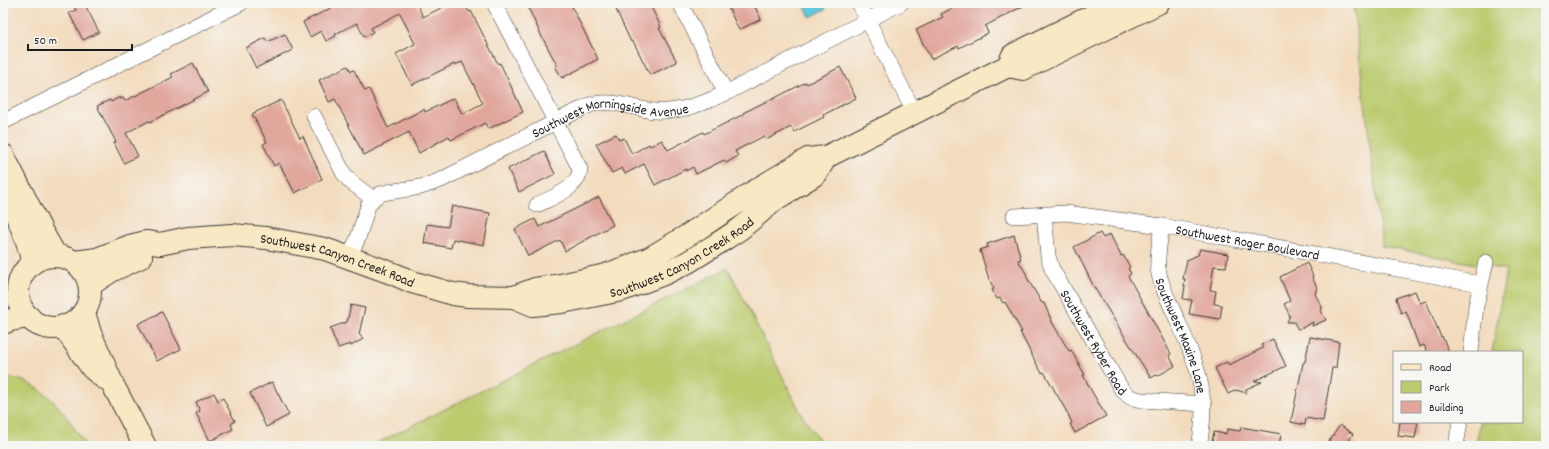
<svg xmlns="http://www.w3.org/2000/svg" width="1549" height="449" font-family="Dekko,sans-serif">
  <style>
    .green { fill: #bbcb6e; stroke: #6c7445 }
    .water { fill: #60c9db; stroke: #3e727c }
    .building { fill: #e1a79d }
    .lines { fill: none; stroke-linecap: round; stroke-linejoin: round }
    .street-casing { stroke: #3c3934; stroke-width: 16 }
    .secondary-casing { stroke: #3c3934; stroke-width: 24 }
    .street { stroke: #fff; stroke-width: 15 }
    .secondary { stroke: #f8e8c3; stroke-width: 22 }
    .labels { text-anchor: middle; stroke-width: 3.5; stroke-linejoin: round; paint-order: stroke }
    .street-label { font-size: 14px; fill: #1c1c1c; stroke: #f6f6f2 }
  </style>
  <rect width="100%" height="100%" fill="#f6f6f2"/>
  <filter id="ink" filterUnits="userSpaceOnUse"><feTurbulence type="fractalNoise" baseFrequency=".025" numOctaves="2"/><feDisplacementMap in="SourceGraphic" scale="8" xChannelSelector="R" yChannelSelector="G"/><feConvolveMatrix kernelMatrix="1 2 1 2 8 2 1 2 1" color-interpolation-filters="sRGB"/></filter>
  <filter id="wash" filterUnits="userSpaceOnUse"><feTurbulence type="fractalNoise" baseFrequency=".012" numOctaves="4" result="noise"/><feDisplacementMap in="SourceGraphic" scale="16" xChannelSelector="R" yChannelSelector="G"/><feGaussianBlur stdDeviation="0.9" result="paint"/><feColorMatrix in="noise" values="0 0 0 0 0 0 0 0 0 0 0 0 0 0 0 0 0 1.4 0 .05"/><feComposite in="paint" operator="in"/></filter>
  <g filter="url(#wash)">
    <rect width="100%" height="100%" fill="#f3dcbe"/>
    <!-- green -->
    <path class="green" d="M1353 3H1546V446H1476L1480 422H1522V352H1492L1506 270 1382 246Z
      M728 268 803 417 824 446H371Z
      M3 375C10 377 17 379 24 381 53 393 70 421 86 446H3Z"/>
    <!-- water -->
    <path class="water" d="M803 3H823L826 9 810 17Z"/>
    <g id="blocks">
      <!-- building -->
      <path class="building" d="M72 3H84L99 32 83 40 69 13 76 10Z
        M341 3H419L417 4 423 17 451 3H464L469 12 471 11 498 64 500 63 523 112 488 129 485 123 451 140 449 136 419 153 409 132 364 155 335 99 329 102 319 80 348 66 351 71 354 70 365 91 369 89 388 128 424 109 425 112 454 98 462 114 483 103 462 62 454 65V64L412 85 396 54 415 44 400 13 371 28 373 32 364 37 357 23 335 34 336 36 326 41 321 31 310 37 303 22Z
        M526 3H570L598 59 562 78 555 66 557 65 541 35Z
        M613 3H649L661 27 659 28 677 62 650 75 633 41 631 42Z
        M737 3H753L761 19 739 30 728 7Z
        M963 3H1029L985 26 988 33 959 48 958 46 931 59 916 30 943 17 941 14Z
        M285 34 293 50 256 68 246 48 265 38 267 42Z
        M193 63 208 92 150 122 149 121 126 133 138 156 124 163 114 143 116 142 97 106 110 100 111 102 120 97 121 99 123 98 125 101 173 77 171 74Z
        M840 67 856 98 823 115 824 117 794 132 791 127 766 140 764 136 735 151 738 156 726 163 724 160 696 174 693 167 686 171V169L655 185 644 164 625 174 622 168 612 173 596 144 616 134 619 140 624 138 632 154 649 144 650 146 662 140 668 150 703 132 704 134 744 114 743 113 771 99V100L806 82 807 84Z
        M281 100 300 138 303 136 322 179 295 193 279 163 274 166 263 144 267 142 252 114Z
        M544 151 555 174 519 192 508 169Z
        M599 197 613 225 565 251 560 240 528 256 515 229 535 219 539 227Z
        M452 206 490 213 484 245 453 239 451 248 424 243 427 224 448 227Z
        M1100 233 1103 238 1110 234 1121 256 1123 255 1130 267 1128 268 1131 274 1128 276 1171 354 1169 356 1175 366 1157 376 1156 375 1151 378 1133 350 1094 287 1074 247Z
        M1014 235 1021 259 1018 260 1027 275 1026 276 1040 300 1042 303H1044L1053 324 1069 351 1071 350 1085 375H1083L1091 390 1106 416 1075 433 1070 424 1072 423 1068 414 1044 372 1042 373 1036 363 1020 332H1022L1005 302 1003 303 1000 298 997 299 992 290 994 289 989 279 980 250 988 247 987 244Z
        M1200 249 1228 254 1226 267 1214 266 1210 290 1216 291 1214 304 1222 305 1220 319 1189 314 1192 300 1183 299 1185 286H1184L1185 279H1183L1187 260 1198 255Z
        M1307 263 1313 276 1312 277 1317 287 1315 294 1322 307 1321 311 1326 320 1312 326 1313 322 1298 330 1294 322H1287L1290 316 1284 304 1290 301 1280 277Z
        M1415 291 1420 303 1426 301 1441 337 1442 336 1449 352H1427L1424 345 1419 347 1406 311 1401 313 1396 298Z
        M351 305 365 308 359 334 363 339 351 346 350 344 338 348 330 328 347 322Z
        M162 312 181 349 157 361 138 324Z
        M1310 337 1339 342 1336 368H1332L1323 421 1306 418 1305 425 1291 422 1303 363 1305 362Z
        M1273 339 1286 366 1254 381 1262 382 1246 389V393L1236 390 1228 394 1215 368 1227 362 1229 365 1263 348 1261 345Z
        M272 382 289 415 266 427 250 393Z
        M214 393 218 401 223 398 235 421 231 424 233 429 210 441 196 413 200 411 196 402Z
        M1400 422H1418L1415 438 1398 436Z
        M1340 425 1353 434 1349 440 1358 446H1326Z
        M1241 427 1281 434 1279 446H1211L1214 432 1226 434 1227 429 1240 431Z"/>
    </g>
  </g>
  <g filter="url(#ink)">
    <use href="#blocks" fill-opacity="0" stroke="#3c3934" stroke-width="1"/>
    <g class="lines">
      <!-- street casing -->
      <g class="street-casing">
        <g id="street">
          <path d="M494 3 580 169C579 189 552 197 537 205"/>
          <path d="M680 3 726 93"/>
          <path d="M859 3 914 112"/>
          <path d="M314 116 344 174 351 182 373 199"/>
          <path d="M3 122 241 3"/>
          <path id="s1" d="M1044 214 1048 256 1052 269 1122 390 1130 397 1141 400 1204 404"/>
          <path id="s2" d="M1014 216 1066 213 1162 226 1480 284"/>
          <path id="s3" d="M1162 226C1160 240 1157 254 1158 268 1160 285 1169 301 1176 317 1197 365 1210 392 1199 446"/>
          <path id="s4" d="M349 257 358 238 368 206 373 199 380 194 388 192 421 187 441 180 573 113C580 110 586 106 593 104 614 99 634 109 655 111 680 113 704 103 726 93L901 3"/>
          <path d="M1471 352 1476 306 1486 262"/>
          <path d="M1456 446 1460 422"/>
        </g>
      </g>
      <!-- secondary casing -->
      <g class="secondary-casing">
        <g id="secondary">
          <path d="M1008 66 1023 69 1158 3"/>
          <path d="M3 155 42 232 56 256"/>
          <path d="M9 197 26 238 33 262"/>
          <circle cx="54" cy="292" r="36"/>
          <path id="s5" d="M75 262 97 259 130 246 146 242 160 244 188 238 232 235 266 238 325 249 394 274 412 282 453 294 468 296 514 297 535 289 556 286 606 275 650 258 690 234 761 187 808 159 826 157 1008 66 1013 55 1118 3"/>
          <path d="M90 285 111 271 141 257"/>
          <path id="s6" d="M514 297 533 305 562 302 622 290 666 273 688 262 720 242 740 229 776 199 816 174 826 157"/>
          <path d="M84 312 90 333 113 385 145 446"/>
          <path d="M3 323 11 320 29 317"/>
          <path d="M63 326 92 368 104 378"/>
        </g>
      </g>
      <!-- street -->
      <use href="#street" class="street"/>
      <!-- secondary -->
      <use href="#secondary" class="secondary"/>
    </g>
  </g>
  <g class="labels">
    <!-- street labels -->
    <g class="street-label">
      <text dy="5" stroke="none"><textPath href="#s4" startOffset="319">Southwest Morningside Avenue</textPath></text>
      <text dy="5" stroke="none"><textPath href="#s2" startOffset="236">Southwest Roger Boulevard</textPath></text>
      <text dy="5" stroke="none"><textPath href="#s6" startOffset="179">Southwest Canyon Creek Road</textPath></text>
      <text dy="5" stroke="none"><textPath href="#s5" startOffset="270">Southwest Canyon Creek Road</textPath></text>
      <text dy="5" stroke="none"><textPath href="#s3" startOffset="114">Southwest Maxine Lane</textPath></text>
      <text dy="5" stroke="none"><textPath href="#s1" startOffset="140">Southwest Ryber Road</textPath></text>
    </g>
  </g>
  <!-- margin -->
  <rect width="1549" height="449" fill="none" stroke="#f6f6f2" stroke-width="16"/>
  <!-- legend -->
  <rect x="1393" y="351" width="130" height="72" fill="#f6f6f2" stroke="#9f9f9c"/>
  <rect x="1401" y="364" width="20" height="6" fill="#f8e8c3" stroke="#9f9f9c"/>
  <text x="1429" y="371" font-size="12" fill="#1c1c1c">Road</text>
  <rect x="1401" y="381" width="20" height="12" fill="#bbcb6e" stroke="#9f9f9c"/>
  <text x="1429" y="391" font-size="12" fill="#1c1c1c">Park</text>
  <rect x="1401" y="401" width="20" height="12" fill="#e1a79d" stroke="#9f9f9c"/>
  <text x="1429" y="411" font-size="12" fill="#1c1c1c">Building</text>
  <!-- scale -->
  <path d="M28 44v6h104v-6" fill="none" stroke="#1c1c1c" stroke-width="2"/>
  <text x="34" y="44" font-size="12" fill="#1c1c1c" stroke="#f6f6f2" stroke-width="3" paint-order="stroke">50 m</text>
</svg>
